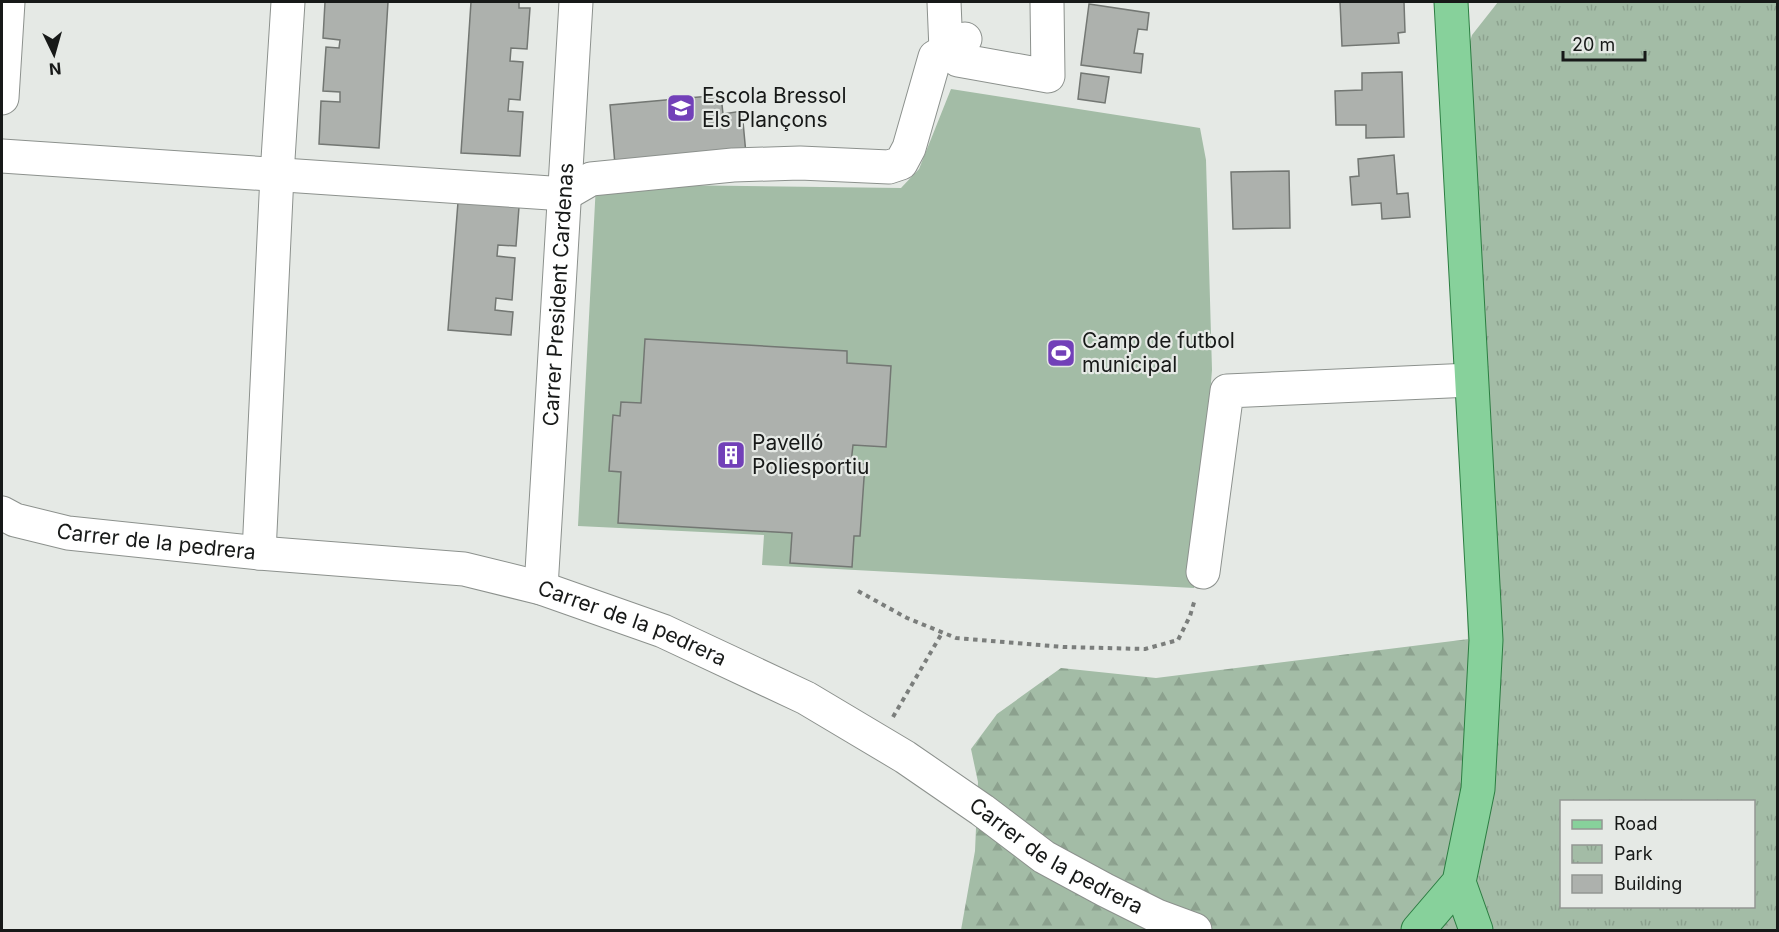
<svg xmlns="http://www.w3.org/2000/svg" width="1779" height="932" font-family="Inter,sans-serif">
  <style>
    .grass { fill: #a3bca6 }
    .forest { fill: url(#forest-firs); fill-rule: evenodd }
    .park { fill: url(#park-tufts); fill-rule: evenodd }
    .building { fill: #adb1ad; stroke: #737773; stroke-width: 1.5 }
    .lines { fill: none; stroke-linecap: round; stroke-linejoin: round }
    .minor-casing { stroke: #8c918d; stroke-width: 35 }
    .major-casing { stroke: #2c7d42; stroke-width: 35 }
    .path { stroke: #7b7e7c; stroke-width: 4; stroke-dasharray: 4.5 4.5; stroke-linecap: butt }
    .minor { stroke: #fff; stroke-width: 33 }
    .major { stroke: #87d19b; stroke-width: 33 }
    .labels { text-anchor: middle; stroke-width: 4.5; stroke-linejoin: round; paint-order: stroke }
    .poi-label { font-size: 21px; fill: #171918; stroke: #e5e9e5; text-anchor: start }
    .street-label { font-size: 21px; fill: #171918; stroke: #e5e9e5 }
  </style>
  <defs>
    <pattern id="forest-firs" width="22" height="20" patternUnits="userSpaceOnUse" patternTransform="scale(1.5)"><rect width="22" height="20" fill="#a3bca6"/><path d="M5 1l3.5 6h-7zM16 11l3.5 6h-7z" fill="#8ca18e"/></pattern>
    <pattern id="park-tufts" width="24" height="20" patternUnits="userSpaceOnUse" patternTransform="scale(1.5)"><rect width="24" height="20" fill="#a3bca6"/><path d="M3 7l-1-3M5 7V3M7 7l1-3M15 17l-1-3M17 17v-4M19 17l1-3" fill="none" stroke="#8ca18e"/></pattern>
  </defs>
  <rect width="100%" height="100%" fill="#e5e9e5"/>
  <!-- grass -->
  <path class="grass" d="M951 89 1200 128 1206 160 1212 370 1194 588 762 565 764 535 578 526 596 184 901 188 919 169Z"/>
  <!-- forest -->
  <path class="forest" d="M1654 215 1777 930H961L975 851 978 782 971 749 997 714 1061 668 1156 678 1477 638ZM1562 802H1754V906H1562Z"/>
  <!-- park -->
  <path class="park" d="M1498 2H1777V930H1453L1472 816 1455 89 1472 35ZM1562 802H1754V906H1562Z"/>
  <!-- building -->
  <path class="building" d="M325 2H388L379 148 319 144 321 101 340 102V92L323 91 326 47 339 48 340 40 323 38Z
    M471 2H519V8H530L527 49 511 48 510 61 523 62 520 100 509 99 508 111 523 112 520 156 461 153Z
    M1340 2H1404L1405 32 1398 33 1399 43 1342 46Z
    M1089 4 1149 13 1147 30 1138 29 1134 53 1143 54 1141 73 1081 65Z
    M1402 72 1404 137 1366 138V125H1336L1335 91 1362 90V73Z
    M1081 73 1109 77 1105 103 1078 99Z
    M721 95 723 114 742 111 746 154 615 165 610 105Z
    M1394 155 1397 194 1408 193 1410 217 1382 219 1381 203 1352 205 1350 177 1359 176 1358 159Z
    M1289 171 1290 228 1233 229 1231 172Z
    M458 202 519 207 516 246 498 245 497 256 515 258 512 300 496 298 495 310 513 312 511 335 448 330Z
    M645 339 847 351V363L891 366 886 447 853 445 851 463 865 464 860 536H854L852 567 790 563 792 533 618 523 621 472 609 471 613 415 620 416 621 402 641 403Z"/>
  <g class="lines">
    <!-- minor casing -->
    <g class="minor-casing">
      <g id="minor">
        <path d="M944 2 946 50 958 60 1048 76 1047 2"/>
        <path d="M2 98 8 2"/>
        <path d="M2 156 565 194 591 179 733 165 800 163 889 167 901 163 909 148 935 57 965 39"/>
        <path id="s1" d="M2 513 15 520 68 533 259 553 464 569 541 588 663 631 806 698 905 757 982 810 1044 857 1105 890 1157 916 1195 930"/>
        <path d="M259 553 277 175 288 2"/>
        <path d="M1203 572 1227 391 1471 380"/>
        <path id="s2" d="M541 588 576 2"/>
      </g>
    </g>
    <!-- major casing -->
    <g class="major-casing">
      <path id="major" d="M1459 882 1476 930
        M1418 930 1459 882 1478 789 1486 640 1451 2"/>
    </g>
    <!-- path -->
    <path class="path" d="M858 591 907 618 956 638 1063 647 1145 649 1178 640 1190 616 1195 599
      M893 717 942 633"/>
    <!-- minor -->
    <use href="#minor" class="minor"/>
    <!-- major -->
    <use href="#major" class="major"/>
  </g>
  <!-- icons -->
  <defs>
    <g id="school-square" transform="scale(1.5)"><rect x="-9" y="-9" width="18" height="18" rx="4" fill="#7240b8" stroke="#e5e9e5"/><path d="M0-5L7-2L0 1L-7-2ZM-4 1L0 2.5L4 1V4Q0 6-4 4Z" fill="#fff"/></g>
    <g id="stadium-square" transform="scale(1.5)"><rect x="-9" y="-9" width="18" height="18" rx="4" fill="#7240b8" stroke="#e5e9e5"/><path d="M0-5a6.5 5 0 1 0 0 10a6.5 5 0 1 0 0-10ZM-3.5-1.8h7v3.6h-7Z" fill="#fff"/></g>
    <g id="building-square" transform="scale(1.5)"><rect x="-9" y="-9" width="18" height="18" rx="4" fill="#7240b8" stroke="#e5e9e5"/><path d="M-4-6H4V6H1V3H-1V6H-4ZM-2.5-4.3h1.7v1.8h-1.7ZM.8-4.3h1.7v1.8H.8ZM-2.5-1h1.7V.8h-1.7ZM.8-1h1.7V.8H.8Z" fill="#fff"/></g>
  </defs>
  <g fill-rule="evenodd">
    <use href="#school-square" x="681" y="108"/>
    <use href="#stadium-square" x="1061" y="353"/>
    <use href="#building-square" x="731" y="455"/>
  </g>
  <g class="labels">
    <!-- poi labels -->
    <g class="poi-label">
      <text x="702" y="103">Escola Bressol<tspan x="702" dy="24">Els Plançons</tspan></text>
      <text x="1082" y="348">Camp de futbol<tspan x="1082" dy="24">municipal</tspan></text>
      <text x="752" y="450">Pavelló<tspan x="752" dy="24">Poliesportiu</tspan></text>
    </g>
    <!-- street labels -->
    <g class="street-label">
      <text dy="7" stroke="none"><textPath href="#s2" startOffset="294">Carrer President Cardenas</textPath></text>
      <text dy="7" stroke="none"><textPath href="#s1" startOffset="158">Carrer de la pedrera</textPath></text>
      <text dy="7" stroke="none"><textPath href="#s1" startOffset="644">Carrer de la pedrera</textPath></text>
      <text dy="7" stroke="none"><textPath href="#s1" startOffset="1130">Carrer de la pedrera</textPath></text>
    </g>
  </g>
  <!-- border -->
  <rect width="1779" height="932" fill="none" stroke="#171918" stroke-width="6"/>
  <!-- legend -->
  <rect x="1560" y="800" width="195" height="108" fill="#e5e9e5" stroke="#939693" stroke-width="1.5"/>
  <rect x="1572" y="820" width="30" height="9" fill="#87d19b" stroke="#939693" stroke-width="1.5"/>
  <text x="1614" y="830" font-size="18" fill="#171918">Road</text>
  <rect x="1572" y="845" width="30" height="18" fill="url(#park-tufts)" stroke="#939693" stroke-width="1.5"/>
  <text x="1614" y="860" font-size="18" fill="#171918">Park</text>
  <rect x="1572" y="875" width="30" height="18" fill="#adb1ad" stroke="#939693" stroke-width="1.5"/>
  <text x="1614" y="890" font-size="18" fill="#171918">Building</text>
  <!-- north arrow -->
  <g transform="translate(54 54) rotate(175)" stroke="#e5e9e5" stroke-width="4.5" paint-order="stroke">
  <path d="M0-4.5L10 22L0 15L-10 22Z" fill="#171918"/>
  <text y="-9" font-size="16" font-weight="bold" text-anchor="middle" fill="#171918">N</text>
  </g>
  <!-- scale -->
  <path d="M1563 51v9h82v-9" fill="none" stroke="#171918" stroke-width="3"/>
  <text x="1572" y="51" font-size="18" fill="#171918" stroke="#e5e9e5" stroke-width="4.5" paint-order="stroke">20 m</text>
</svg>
